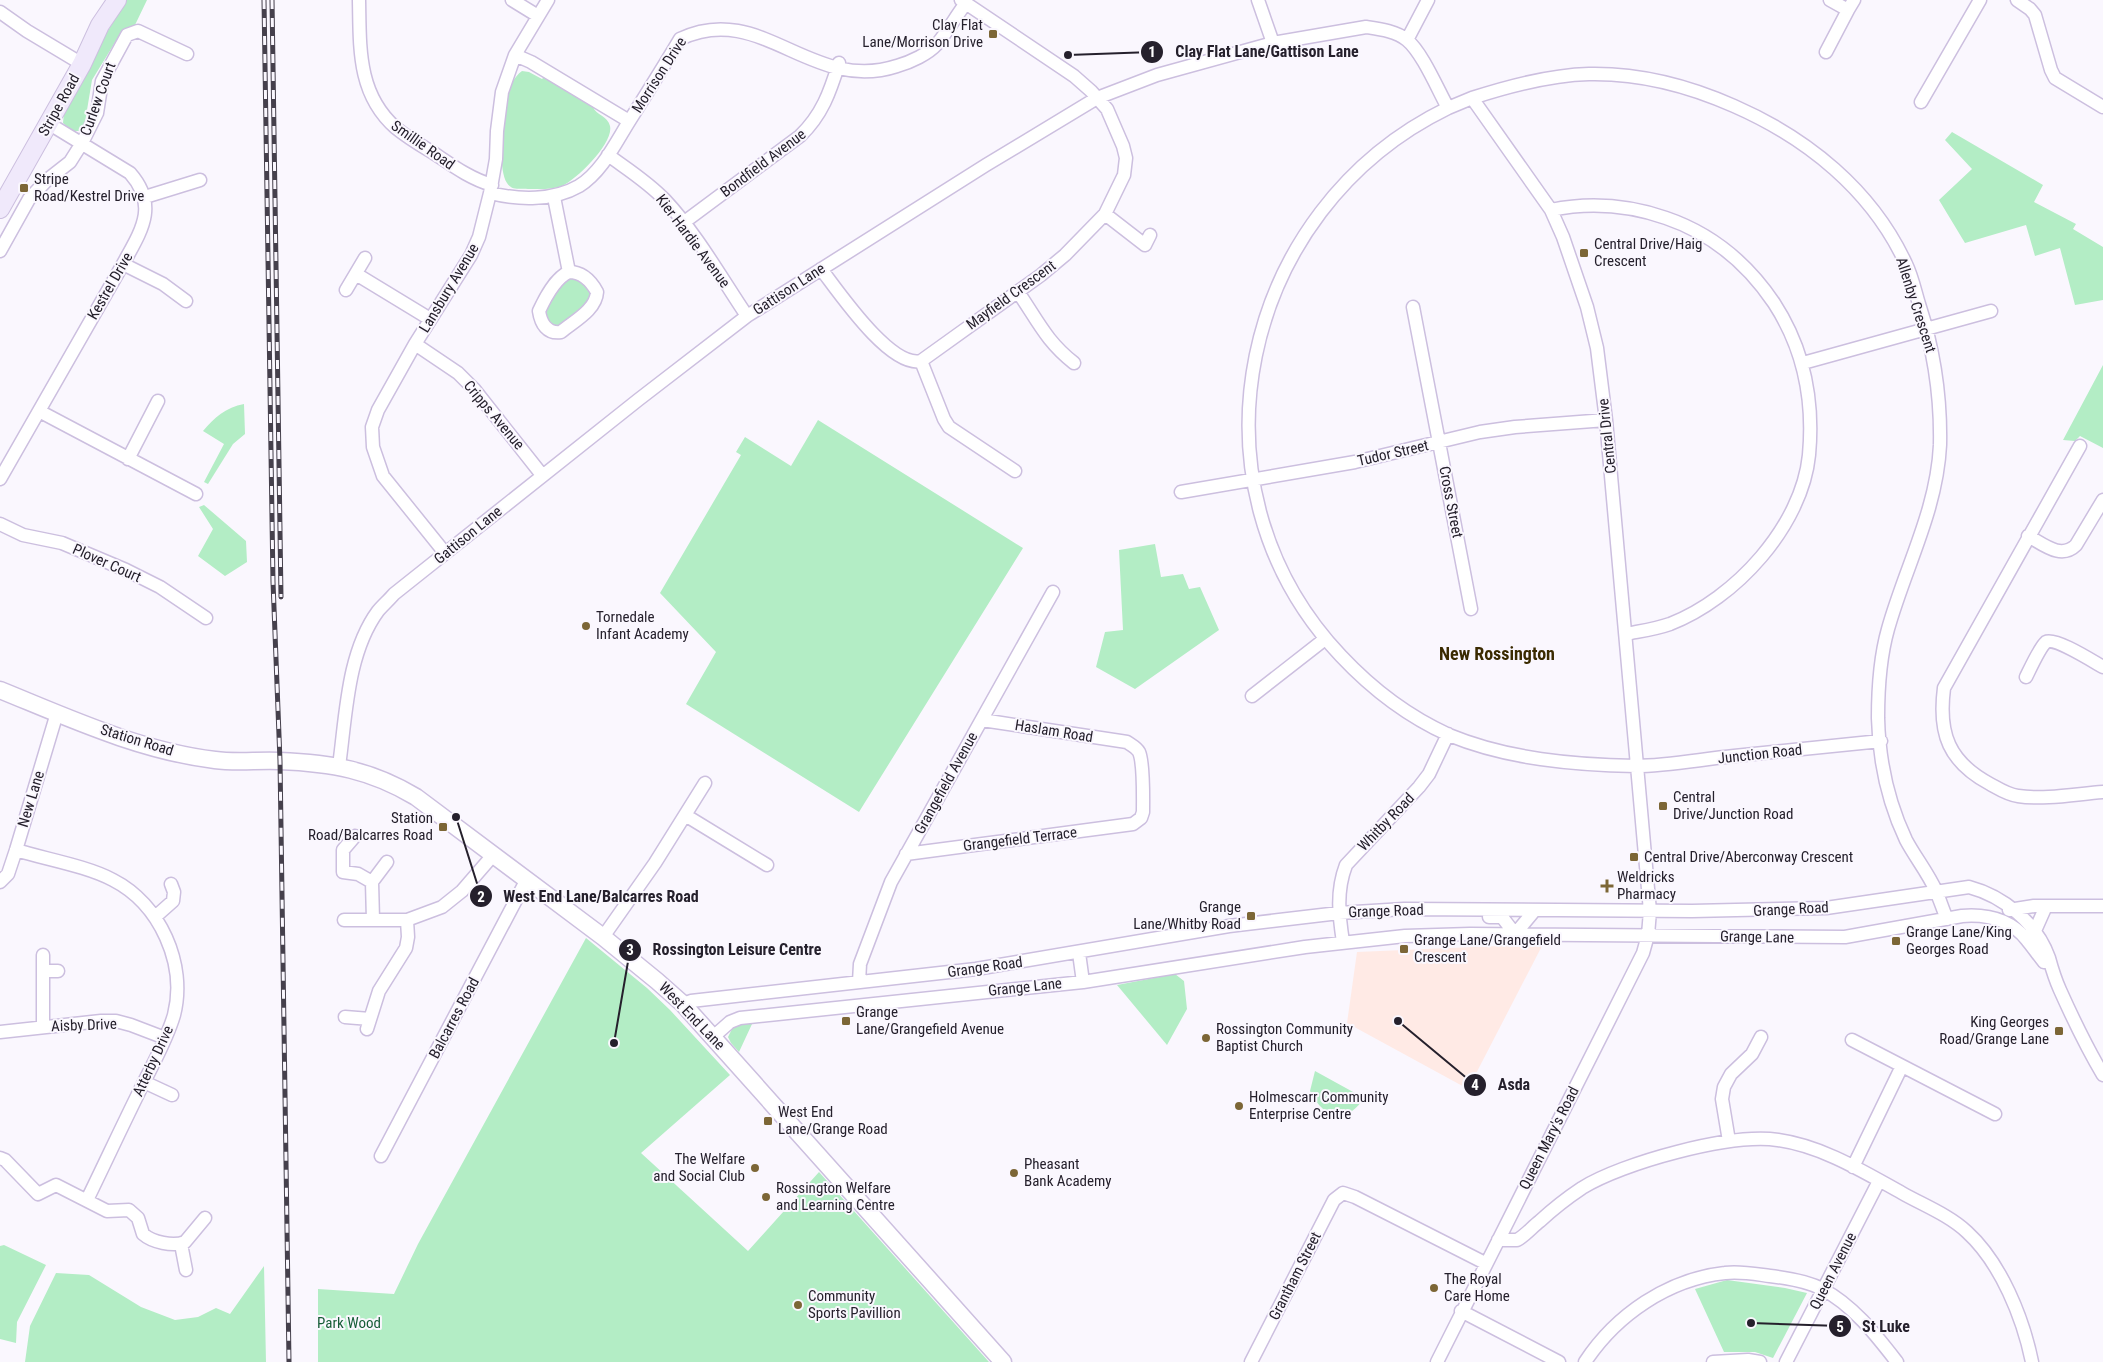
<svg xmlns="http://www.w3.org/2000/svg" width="2103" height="1362" font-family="'Roboto Condensed',sans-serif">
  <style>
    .commercial { fill: #ffeae5 }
    .green { fill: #b3edc5 }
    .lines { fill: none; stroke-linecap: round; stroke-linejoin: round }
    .minor-casing { stroke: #ccbfdf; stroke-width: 15 }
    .tertiary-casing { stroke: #ccbfdf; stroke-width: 19 }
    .secondary-casing { stroke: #ccbfdf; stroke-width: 20 }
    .minor { stroke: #fff; stroke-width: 12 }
    .tertiary { stroke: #fff; stroke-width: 16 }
    .secondary { stroke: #f0e9fb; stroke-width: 18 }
    .rail-casing { stroke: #45404c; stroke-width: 5 }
    .rail { stroke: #faf7fe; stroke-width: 3; stroke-dasharray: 9; stroke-linecap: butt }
    .poi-dot { fill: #7c6636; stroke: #faf7fe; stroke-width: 2 }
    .labels { text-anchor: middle; stroke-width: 4; stroke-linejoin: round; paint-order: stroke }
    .poi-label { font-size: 15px; fill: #25202c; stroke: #faf7fe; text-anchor: start }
    .street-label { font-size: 15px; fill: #25202c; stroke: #faf7fe }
    .park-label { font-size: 15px; fill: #165d37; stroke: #faf7fe }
    .quarter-label { font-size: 18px; font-weight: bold; fill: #3a2a00; stroke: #faf7fe }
    .leader { fill: none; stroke: #25202c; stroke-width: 2 }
    .callout-dot { fill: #25202c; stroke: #faf7fe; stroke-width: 2 }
    .mark-label { font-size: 15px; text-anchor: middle; font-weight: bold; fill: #fff }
    .callout-label { font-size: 16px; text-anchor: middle; font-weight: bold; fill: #25202c; stroke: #faf7fe; stroke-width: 4; stroke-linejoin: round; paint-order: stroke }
  </style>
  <rect width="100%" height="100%" fill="#faf7fe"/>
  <!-- commercial -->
  <path class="commercial" d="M1543 944 1468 1089 1347 1023 1357 952Z"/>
  <!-- green -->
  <path class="green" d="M126 0H147L135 25 122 31 92 80 85 122 79 131H72L63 123 64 112 106 34Z
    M522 71 529 72 542 79 544 77 593 107C596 115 608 116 610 126 614 143 577 179 562 186 551 190 539 189 528 189 520 188 512 191 507 183 499 172 501 133 504 119 507 102 507 82 522 71Z
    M1952 132 2043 185 2034 202 2076 224 2073 229 2103 247V300L2075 305 2060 248 2035 256 2026 225 1965 243 1939 200 1972 169 1945 140Z
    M569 272 597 292 561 332 550 331 542 305Z
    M2103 365V448L2080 436 2075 441 2063 440Z
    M244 404 245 434 233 444 208 484 204 482 224 444 203 431C214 418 226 407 244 404Z
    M818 420 1023 548 859 812 686 704 716 652 660 593 741 455 736 452 745 437 791 466Z
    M204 505 246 541 247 562 225 576 198 556 213 529 199 507Z
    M1155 544 1161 577 1183 574 1189 589 1200 587 1219 630 1135 689 1096 667 1105 632 1123 630 1119 550Z
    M586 938 647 988 670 1010 730 1075 641 1153 748 1251 819 1172 989 1362H318V1289L394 1294 418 1244Z
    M1175 974 1184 981 1187 1009 1167 1045 1117 985Z
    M738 1024H752L739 1052 731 1043 728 1037 732 1029Z
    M1315 1071 1364 1098C1346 1126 1323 1118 1310 1091Z
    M4 1245 46 1265 17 1322 16 1343 0 1339V1246Z
    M264 1266 266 1362H25L30 1326 56 1273 89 1275 141 1307 175 1320 198 1317 216 1308 230 1314Z
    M1727 1280 1785 1288 1807 1293 1773 1358 1755 1352H1724L1695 1289Z"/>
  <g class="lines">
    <!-- minor casing -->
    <g class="minor-casing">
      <path id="minor" d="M359 0C360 47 357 94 396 128 408 138 422 146 435 154 453 166 471 179 492 185
        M512 0 538 16
        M1258 0 1273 43
        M1830 0 1848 10 1854 0
        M2017 0 2030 9 2035 15 2051 70 2055 78 2103 107
        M0 12 27 31 82 64
        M1407 40 1428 0
        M1826 52 1848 10
        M515 55 531 62 629 121
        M1472 98C1509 86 1549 75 1589 74 1638 73 1689 86 1734 106 1807 138 1872 190 1906 264 1912 276 1915 291 1919 304 1934 350 1941 397 1940 445 1937 510 1905 568 1888 629 1880 657 1878 688 1878 718 1879 759 1888 802 1906 840 1915 857 1928 873 1936 891 1940 900 1943 910 1947 919
        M1921 102 1980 0
        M1448 108C1240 209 1179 485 1341 656 1372 689 1407 716 1449 735 1507 759 1574 765 1636 766 1668 766 1702 759 1734 756 1783 751 1832 746 1881 741
        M608 155C627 169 648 182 665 200 696 233 722 279 747 316
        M490 193C519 200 553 201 579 186 602 172 616 142 630 120 647 93 664 66 680 39 761 0 811 94 897 66 911 62 928 54 937 44 948 31 956 16 966 3
        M145 197 200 180
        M554 197 569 272C582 272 591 281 597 292 596 310 574 321 561 332 547 334 541 324 539 311 545 298 555 278 569 272
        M1551 210C1590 202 1628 205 1666 218 1713 234 1747 263 1774 303 1804 349 1814 401 1809 455 1802 526 1735 599 1670 624 1656 629 1641 631 1626 634
        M1105 214 1145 245 1150 235
        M683 223 800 136C822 115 830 92 839 63
        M0 251 29 199 47 180 70 162 82 143 97 113 102 81 127 35 138 31 187 54
        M123 264 163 284 186 301
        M821 269C838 291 890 368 921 361L1041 275 1065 255 1105 214 1124 175 1126 158 1123 146 1107 109 1091 91 1074 76 961 0
        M356 274 430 319
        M346 290 365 258
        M1018 292C1038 321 1046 341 1074 363
        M1413 307 1471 609
        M415 344 458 373 474 389 542 475
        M921 361 944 419 949 427 1015 471
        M1803 363 1991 311
        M39 411 196 494
        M2080 446 1944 688C1938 734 1949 762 1990 784 1999 789 2008 795 2018 796 2045 800 2076 794 2103 792
        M128 459 158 401
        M0 479 123 264C141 231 159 206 130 173L48 123
        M1181 492 1355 462 1480 432 1515 427 1606 420
        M0 524 23 535 62 543 126 570 160 587 206 618
        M2028 536C2043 544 2061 560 2076 545L2103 500
        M445 553 383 476 373 447 372 427 378 410 415 344 471 255 479 237 490 193 496 159 497 131 502 92 515 55 548 0
        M2026 677C2030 669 2040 647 2046 642 2055 637 2094 662 2103 667
        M1252 696 1325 639
        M339 766C346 716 347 653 378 611 383 605 389 600 394 594L638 400 747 316 986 165 1097 98 1157 75 1273 43 1366 27C1379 29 1396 31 1407 40 1422 52 1438 90 1448 108L1472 98 1551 210 1563 237 1587 307 1597 348 1606 420 1650 911 1648 935 1643 953 1437 1362
        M685 815 767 865
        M355 836 343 850V872L358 874 372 882 387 862
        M16 850C45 859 87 866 113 880 160 904 187 964 174 1015 167 1039 154 1062 143 1084 124 1122 106 1161 87 1200
        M906 854 1133 824 1141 818 1143 812C1143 799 1144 763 1139 752 1136 747 1131 745 1127 742L982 720
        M0 882 8 874 16 850 57 713
        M372 882 373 920
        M2009 910 2034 906H2103
        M155 917 173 901 174 892 171 884
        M1489 917H1502L1515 934 1535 910
        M344 920H407L442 907 462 891 494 854
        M603 937 655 863 705 783
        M2030 937 2034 933 2046 906
        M1343 942C1339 916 1336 891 1346 865L1419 787 1429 774 1448 734
        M1079 953 1083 982
        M43 971H58
        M859 982 860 964 891 882 1053 592
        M683 1004 691 1001 976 969 1229 926 1339 913 1404 909 1692 911 1826 908 1969 887C2003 896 2037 923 2049 958 2052 969 2055 979 2060 990 2073 1019 2087 1048 2103 1075
        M345 1017 370 1019
        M43 1027V955
        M367 1029 379 991 406 948 408 937 407 920
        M0 1032 101 1021H116L131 1025 165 1038
        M713 1037 730 1022 740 1018 1083 982 1305 947 1405 936 1470 934 1845 937 1962 916C1987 914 2011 920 2027 940 2033 947 2038 955 2044 962
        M1852 1040 1995 1114
        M144 1082 172 1095
        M1729 1141 1722 1099 1724 1087 1731 1074 1752 1054 1761 1037
        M381 1156 527 879
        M0 1158 5 1160 38 1194 56 1185 107 1211 129 1210 138 1218 143 1234C152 1242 173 1247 185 1242L205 1218
        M1853 1167 1902 1066
        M1498 1240H1517C1526 1235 1532 1227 1540 1221 1553 1209 1567 1198 1582 1188 1622 1163 1730 1133 1778 1140 1822 1146 1864 1172 1902 1193 1923 1205 1949 1215 1967 1232 2001 1263 2023 1318 2032 1362
        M181 1244 186 1270
        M1461 1311 1559 1362
        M1251 1362 1334 1200 1343 1193 1355 1197 1485 1263
        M1585 1362C1616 1315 1668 1279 1725 1273 1740 1271 1755 1274 1770 1276 1787 1278 1807 1281 1822 1289 1853 1305 1876 1335 1897 1362
        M1713 1362 1748 1360 1760 1362
        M1786 1362 1879 1181"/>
    </g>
    <!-- tertiary casing -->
    <g class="tertiary-casing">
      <path id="tertiary" d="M0 690C69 718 140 751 215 760 236 763 258 760 279 761 332 763 371 770 416 797L603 937 657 981 683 1004 1003 1362"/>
    </g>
    <!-- secondary casing -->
    <g class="secondary-casing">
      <path id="secondary" d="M0 209 82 64 100 25 117 0"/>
    </g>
    <!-- minor -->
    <use href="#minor" class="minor"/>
    <!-- tertiary -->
    <use href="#tertiary" class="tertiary"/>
    <!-- secondary -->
    <use href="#secondary" class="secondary"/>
    <!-- rail casing -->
    <g class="rail-casing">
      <path id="rail" d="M264 0 273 582 280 761 289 1362
        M272 0 281 597"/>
    </g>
    <!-- rail -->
    <use href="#rail" class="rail"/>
  </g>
  <!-- markers -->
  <g class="poi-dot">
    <rect x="988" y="29" width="10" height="10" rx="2.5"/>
    <rect x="19" y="183" width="10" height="10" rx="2.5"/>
    <rect x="1579" y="248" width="10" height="10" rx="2.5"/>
    <circle cx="586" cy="626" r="5"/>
    <rect x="1658" y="801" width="10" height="10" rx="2.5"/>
    <rect x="438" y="822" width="10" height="10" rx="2.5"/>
    <rect x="1629" y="852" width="10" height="10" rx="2.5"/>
    <path d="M1604.5 878.5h5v5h5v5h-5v5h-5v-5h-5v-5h5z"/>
    <rect x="1246" y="911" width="10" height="10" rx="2.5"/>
    <rect x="1891" y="936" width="10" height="10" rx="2.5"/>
    <rect x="1399" y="944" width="10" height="10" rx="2.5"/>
    <rect x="841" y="1016" width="10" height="10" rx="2.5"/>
    <rect x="2054" y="1026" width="10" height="10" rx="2.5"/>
    <circle cx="1206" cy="1038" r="5"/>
    <circle cx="1239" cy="1106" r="5"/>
    <rect x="763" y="1116" width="10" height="10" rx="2.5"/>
    <circle cx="755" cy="1168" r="5"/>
    <circle cx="1014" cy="1173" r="5"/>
    <circle cx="766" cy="1197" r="5"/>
    <circle cx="1434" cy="1288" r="5"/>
    <circle cx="798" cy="1305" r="5"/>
  </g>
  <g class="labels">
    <!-- poi labels -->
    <g class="poi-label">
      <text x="983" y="30" text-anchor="end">Clay Flat<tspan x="983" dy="17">Lane/Morrison Drive</tspan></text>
      <text x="34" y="184">Stripe<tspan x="34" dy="17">Road/Kestrel Drive</tspan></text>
      <text x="1594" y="249">Central Drive/Haig<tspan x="1594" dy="17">Crescent</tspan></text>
      <text x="596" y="622">Tornedale<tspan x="596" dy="17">Infant Academy</tspan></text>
      <text x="1673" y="802">Central<tspan x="1673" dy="17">Drive/Junction Road</tspan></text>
      <text x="433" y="823" text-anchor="end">Station<tspan x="433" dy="17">Road/Balcarres Road</tspan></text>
      <text x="1644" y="862">Central Drive/Aberconway Crescent</text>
      <text x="1617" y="882">Weldricks<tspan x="1617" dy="17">Pharmacy</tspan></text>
      <text x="1241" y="912" text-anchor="end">Grange<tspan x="1241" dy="17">Lane/Whitby Road</tspan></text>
      <text x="1906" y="937">Grange Lane/King<tspan x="1906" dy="17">Georges Road</tspan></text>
      <text x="1414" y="945">Grange Lane/Grangefield<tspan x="1414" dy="17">Crescent</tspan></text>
      <text x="856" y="1017">Grange<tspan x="856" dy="17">Lane/Grangefield Avenue</tspan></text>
      <text x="2049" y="1027" text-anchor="end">King Georges<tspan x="2049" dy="17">Road/Grange Lane</tspan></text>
      <text x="1216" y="1034">Rossington Community<tspan x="1216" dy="17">Baptist Church</tspan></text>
      <text x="1249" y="1102">Holmescarr Community<tspan x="1249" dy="17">Enterprise Centre</tspan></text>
      <text x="778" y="1117">West End<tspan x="778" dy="17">Lane/Grange Road</tspan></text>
      <text x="745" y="1164" text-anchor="end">The Welfare<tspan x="745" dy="17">and Social Club</tspan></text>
      <text x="1024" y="1169">Pheasant<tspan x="1024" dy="17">Bank Academy</tspan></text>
      <text x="776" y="1193">Rossington Welfare<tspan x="776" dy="17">and Learning Centre</tspan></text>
      <text x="1444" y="1284">The Royal<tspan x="1444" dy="17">Care Home</tspan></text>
      <text x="808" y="1301">Community<tspan x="808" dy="17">Sports Pavillion</tspan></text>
    </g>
    <!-- street labels -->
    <g class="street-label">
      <text transform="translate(659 75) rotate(-57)" y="5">Morrison Drive</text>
      <text transform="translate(98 99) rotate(-70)" y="5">Curlew Court</text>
      <text transform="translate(59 105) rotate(-61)" y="5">Stripe Road</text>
      <text transform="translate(423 145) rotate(35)" y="5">Smillie Road</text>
      <text transform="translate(763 163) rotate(-37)" y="5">Bondfield Avenue</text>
      <text transform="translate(693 241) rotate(53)" y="5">Kier Hardie Avenue</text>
      <text transform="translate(110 286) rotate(-60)" y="5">Kestrel Drive</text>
      <text transform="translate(449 288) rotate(-59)" y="5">Lansbury Avenue</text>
      <text transform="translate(789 289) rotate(-33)" y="5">Gattison Lane</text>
      <text transform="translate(1011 295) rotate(-36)" y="5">Mayfield Crescent</text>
      <text transform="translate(1916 305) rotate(72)" y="5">Allenby Crescent</text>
      <text transform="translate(494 415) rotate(50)" y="5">Cripps Avenue</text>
      <text transform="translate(1607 436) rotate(-96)" y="5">Central Drive</text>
      <text transform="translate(1393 453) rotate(-13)" y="5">Tudor Street</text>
      <text transform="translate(1451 502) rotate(79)" y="5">Cross Street</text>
      <text transform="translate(468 535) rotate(-39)" y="5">Gattison Lane</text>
      <text transform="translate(107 563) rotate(24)" y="5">Plover Court</text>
      <text transform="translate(1054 731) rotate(9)" y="5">Haslam Road</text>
      <text transform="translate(137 740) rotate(17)" y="5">Station Road</text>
      <text transform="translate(1760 754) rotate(-6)" y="5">Junction Road</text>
      <text transform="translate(946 783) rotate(-61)" y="5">Grangefield Avenue</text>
      <text transform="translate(31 799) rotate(-73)" y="5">New Lane</text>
      <text transform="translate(1386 822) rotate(-46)" y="5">Whitby Road</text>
      <text transform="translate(1020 839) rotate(-7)" y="5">Grangefield Terrace</text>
      <text transform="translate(1791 909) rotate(-3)" y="5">Grange Road</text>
      <text transform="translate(1386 911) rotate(-2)" y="5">Grange Road</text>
      <text transform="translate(1757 937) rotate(1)" y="5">Grange Lane</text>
      <text transform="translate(985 967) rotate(-8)" y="5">Grange Road</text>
      <text transform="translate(1025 987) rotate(-6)" y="5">Grange Lane</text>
      <text transform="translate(692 1016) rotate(46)" y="5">West End Lane</text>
      <text transform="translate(454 1018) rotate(-62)" y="5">Balcarres Road</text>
      <text transform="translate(84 1025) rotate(-2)" y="5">Aisby Drive</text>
      <text transform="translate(153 1061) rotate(-65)" y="5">Atterby Drive</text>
      <text transform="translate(1549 1138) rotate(-63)" y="5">Queen Mary's Road</text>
      <text transform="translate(1833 1271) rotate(-63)" y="5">Queen Avenue</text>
      <text transform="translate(1295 1276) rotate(-63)" y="5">Grantham Street</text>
    </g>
    <!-- park labels -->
    <g class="park-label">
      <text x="349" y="1328">Park Wood</text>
    </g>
    <!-- quarter labels -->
    <g class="quarter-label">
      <text x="1497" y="660">New Rossington</text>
    </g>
  </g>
  <!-- callouts -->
  <path class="leader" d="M1068 55L1152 52M456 817L481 896M614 1043L630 950M1398 1021L1475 1085M1751 1323L1840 1326"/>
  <g class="callout-dot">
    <circle cx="1068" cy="55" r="5"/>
    <circle cx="456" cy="817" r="5"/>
    <circle cx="614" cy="1043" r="5"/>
    <circle cx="1398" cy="1021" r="5"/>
    <circle cx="1751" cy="1323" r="5"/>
    <circle cx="1152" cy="52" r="12"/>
    <circle cx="481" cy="896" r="12"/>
    <circle cx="630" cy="950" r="12"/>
    <circle cx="1475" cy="1085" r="12"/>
    <circle cx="1840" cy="1326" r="12"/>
  </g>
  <g class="mark-label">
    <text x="1152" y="57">1</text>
    <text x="481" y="902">2</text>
    <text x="630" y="955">3</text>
    <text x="1475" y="1090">4</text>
    <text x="1840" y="1332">5</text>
  </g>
  <g class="callout-label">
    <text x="1267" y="57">Clay Flat Lane/Gattison Lane</text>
    <text x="601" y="902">West End Lane/Balcarres Road</text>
    <text x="737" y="955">Rossington Leisure Centre</text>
    <text x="1514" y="1090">Asda</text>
    <text x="1886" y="1332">St Luke</text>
  </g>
</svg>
